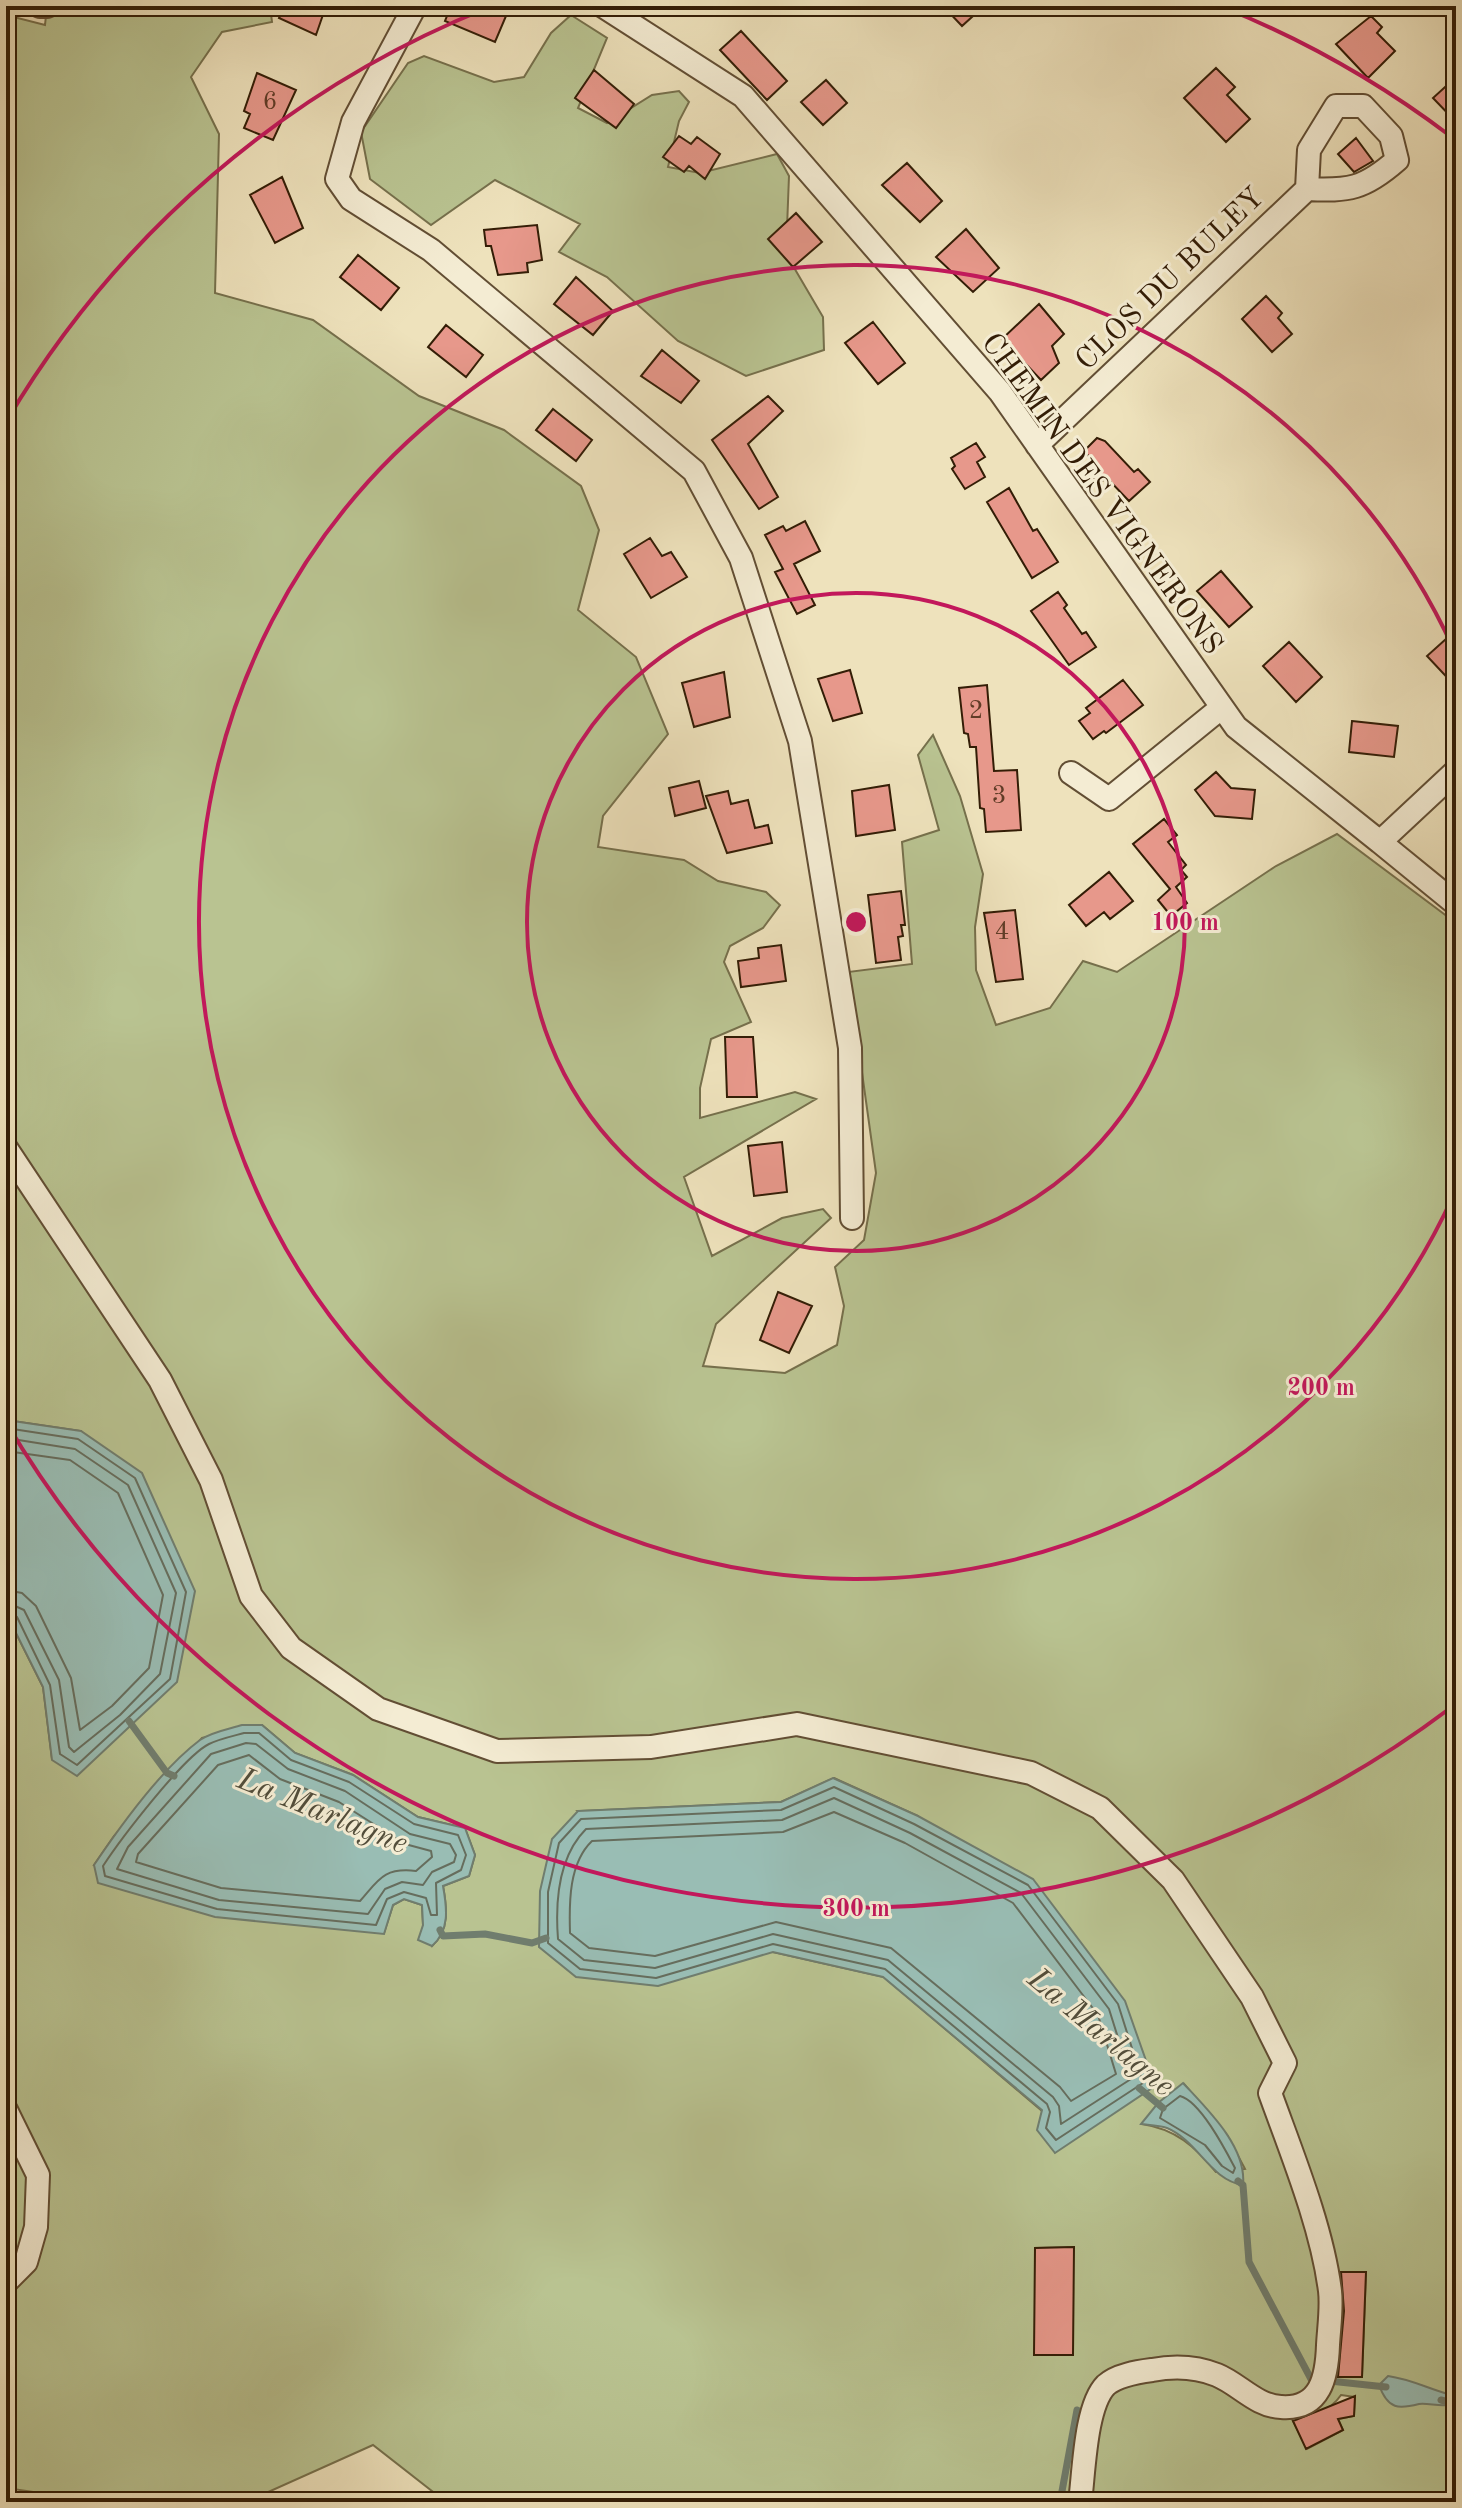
<svg xmlns="http://www.w3.org/2000/svg" width="1462" height="2508" font-family="'Old Standard TT',serif">
  <style>
    .green { fill: #b9c391; stroke: #76704c; stroke-width: 2; fill-rule: evenodd }
    .water { fill: #99bdb4; stroke: #707d6e; stroke-width: 2 }
    .lines { fill: none; stroke-linecap: round; stroke-linejoin: round }
    .shore { stroke: #666d5d; stroke-width: 2 }
    .stream { stroke: #707d6e; stroke-width: 7 }
    .building { fill: #e7988b; stroke: #331d06; stroke-width: 2 }
    .minor-casing { stroke: #624e34; stroke-width: 26 }
    .minor { stroke: #f4ecd3; stroke-width: 22 }
    .ring { fill: none; stroke: #c2185b; stroke-width: 4 }
    .labels { text-anchor: middle; stroke-width: 6; stroke-linejoin: round; paint-order: stroke }
    .number-label { font-size: 26px; fill: #603c27 }
    .street-label { font-size: 30px; fill: #331d06; stroke: #f4ecd3 }
    .water-label { font-size: 32px; font-style: italic; fill: #524d3a; stroke: #f4ecd3 }
    .centre { fill: #c2185b; stroke: #f4ecd3; stroke-width: 4 }
    .ring-label { font-size: 24px; text-anchor: middle; font-weight: bold; fill: #c2185b; stroke: #f4ecd3; stroke-width: 6; stroke-linejoin: round; paint-order: stroke }
  </style>
  <rect width="100%" height="100%" fill="#eee2bc"/>
  <filter id="stains"><feTurbulence type="fractalNoise" baseFrequency=".0025" numOctaves="4"/><feColorMatrix values="0 0 0 0 .2 0 0 0 0 .09 0 0 0 0 .02 0 0 0 .5 -.17"/></filter>
  <radialGradient id="worn" r=".72"><stop offset=".6" stop-color="#630" stop-opacity="0"/><stop offset="1" stop-color="#630" stop-opacity=".3"/></radialGradient>
  <!-- green -->
  <path class="green" d="M47 6H270L272 22 222 32 191 77 219 134 215 293 313 320 419 396 504 430 581 486 599 530 578 610 636 657 668 734 603 816 598 847 684 860 718 881 766 892 780 905 763 928 730 946 724 962 751 1022 711 1039 700 1088V1118L795 1092 816 1099 684 1177 712 1256 782 1218 823 1209 831 1218 716 1324 703 1366 785 1373 837 1345 844 1306 835 1267 864 1240 876 1173 848 972 912 964 902 842 939 830 918 755 933 735 960 796 983 874 975 927 976 970 996 1025 1050 1008 1083 961 1117 972 1276 866 1337 834 1456 923V2502H446L373 2445 246 2502H101L6 2488V1613L43 1687 52 1759 81 1431 6 1420V15L45 25ZM262 1725 295 1753 353 1775 418 1817 465 1828 475 1855 469 1876 443 1886C447 1908 450 1930 432 1946L423 1925 422 1905 404 1899 393 1905 384 1933 94 1865 114 1836 202 1738ZM834 1778 918 1816 1103 2117 1055 2152 1042 2111 884 1977 773 1952 578 1811 781 1802ZM1184 2084 1227 2135 1245 2169 1216 2172C1195 2146 1175 2129 1142 2124ZM1073 2247V2355H1035V2248ZM1339 2272H1366L1362 2377 1335 2376ZM1341 2395 1355 2397 1354 2416 1338 2419 1343 2430 1307 2449 1291 2417C1311 2415 1329 2413 1341 2395Z
    M571 15 607 38 578 108 607 123 652 95 679 91 689 102 679 121 668 167 700 173 777 154 789 176 786 254 823 317 824 350 746 376 678 341 607 277 559 252 580 224 495 180 431 225 370 179 361 132 408 63 424 56 494 82 524 77 551 33Z"/>
  <!-- water -->
  <path class="water" d="M6 1420 81 1431 142 1473 195 1591 177 1682 77 1776 52 1760 43 1687 6 1613Z
    M242 1725H262L295 1753 353 1775 418 1817 465 1828 475 1855 469 1876 443 1886C447 1908 450 1930 432 1946L418 1940 423 1925 422 1905 404 1899 393 1905 384 1934 215 1917 98 1883 94 1865C121 1825 161 1769 200 1740 211 1732 229 1729 242 1725Z
    M833 1778 918 1816 1033 1879 1125 2001 1155 2086 1055 2153 1037 2130 1042 2110 883 1977 773 1952 658 1986 576 1977 539 1947 540 1891 552 1839 578 1811 781 1802Z
    M1183 2083C1208 2110 1247 2147 1243 2185 1210 2180 1198 2141 1167 2128 1159 2125 1149 2125 1141 2124L1158 2103Z
    M1388 2376C1410 2379 1427 2388 1448 2394L1450 2399 1446 2405C1438 2406 1427 2403 1419 2404 1399 2409 1388 2410 1379 2385Z"/>
  <g class="lines">
    <!-- shore -->
    <path class="shore" d="M6 1428 78 1439 135 1478 186 1592 170 1679 77 1765 60 1754 50 1685 17 1617 6 1612
      M6 1438 75 1449 128 1485 176 1593 160 1674 120 1715 74 1752 69 1747 59 1680 24 1610 6 1602
      M6 1451 70 1460 118 1493 163 1595 149 1668 112 1706 80 1730 71 1678 36 1606 22 1593 6 1590
      M244 1733H259L291 1760 349 1782 414 1824 458 1835 466 1855 461 1870 436 1883 437 1915H431L426 1898 404 1892 387 1899 376 1925 217 1909 105 1876 103 1866C120 1840 183 1757 209 1744 219 1739 233 1736 244 1733Z
      M246 1743 256 1744 288 1769 345 1791 410 1834 450 1844 456 1855 454 1862 432 1872 423 1885 402 1882 385 1889 368 1914 219 1900 117 1869 128 1847 211 1754Z
      M249 1755 280 1779 339 1802 405 1844 431 1851 432 1857 416 1871C383 1867 378 1881 360 1901L221 1888 136 1862 138 1854 218 1765Z
      M834 1787 914 1824 1028 1885 1118 2004 1143 2083 1056 2140 1046 2128 1050 2112 1047 2104 885 1969 773 1944 656 1978 580 1969 548 1943V1892L559 1843 581 1819 781 1810Z
      M834 1798 910 1833 1021 1893 1109 2009 1131 2079 1061 2124 1059 2106 1053 2097 888 1960 773 1934 655 1968 584 1960 558 1939C555 1900 558 1857 586 1829L782 1820Z
      M834 1812 905 1843 1013 1903 1098 2015 1116 2074 1071 2101 1060 2087 891 1948 776 1922 655 1956 589 1948 570 1933C569 1902 569 1863 592 1841L783 1832Z
      M1180 2096C1200 2101 1225 2149 1235 2168L1233 2173 1222 2166 1205 2145 1160 2118 1163 2109Z"/>
    <!-- stream -->
    <path class="stream" d="M129 1721 167 1773 174 1776
      M440 1930 443 1936 485 1934 532 1943 546 1938
      M1139 2088 1163 2108
      M1238 2181 1243 2185 1249 2262 1311 2379 1386 2387
      M1441 2400 1456 2404
      M1060 2502 1077 2410"/>
  </g>
  <!-- building -->
  <path class="building" d="M285 6H326L316 35 279 18Z
    M451 6H483L506 16 495 42 445 21Z
    M943 6H984L962 26Z
    M1371 16 1382 27 1377 33 1395 51 1368 78 1336 44Z
    M741 31 787 81 767 100 720 50Z
    M1216 68 1235 87 1227 95 1250 119 1226 142 1184 98Z
    M594 70 634 104 616 128 575 98Z
    M257 73 296 90 273 140 244 128 250 114 244 111Z
    M1456 77V122L1433 98Z
    M826 80 847 103 823 125 801 102Z
    M679 136 691 144 697 137 720 154 705 179 689 166 684 172 663 157Z
    M1356 138 1373 161 1354 172 1338 154Z
    M907 163 942 201 920 222 882 185Z
    M282 177 303 228 275 243 250 195Z
    M796 213 822 242 793 267 768 239Z
    M537 225 542 260 527 263 528 272 498 275 491 246H486L484 230Z
    M966 229 999 268 973 292 936 257Z
    M358 255 399 288 381 310 340 277Z
    M576 277 613 311 593 335 554 304Z
    M1266 296 1282 313 1278 318 1292 334 1272 352 1242 319Z
    M1039 304 1064 334 1052 346 1059 363 1041 380 1002 339Z
    M873 322 905 363 878 384 845 343Z
    M446 325 483 355 466 377 428 347Z
    M662 350 699 381 681 403 641 376Z
    M768 396 783 411 748 444 778 497 759 509 712 440Z
    M553 409 592 440 576 461 536 430Z
    M1097 438 1105 441 1134 472 1138 469 1150 482 1129 501 1108 479 1097 482 1083 469 1092 460 1084 451Z
    M976 443 985 457 977 462 985 477 965 489 952 469 955 466 951 458Z
    M1009 488 1033 531 1037 529 1058 562 1032 578 987 502Z
    M805 521 820 551 794 564 815 605 797 614 775 572 783 569 765 535 783 526 786 531Z
    M650 538 662 556 671 552 687 577 651 598 624 554Z
    M1221 571 1252 607 1229 627 1197 591Z
    M1058 592 1067 605 1064 608 1082 634 1086 632 1096 647 1069 665 1031 611Z
    M1456 630V687L1427 656Z
    M1289 642 1322 677 1296 702 1263 666Z
    M850 670 862 713 833 721 818 679Z
    M724 672 730 717 694 727 682 683Z
    M1123 680 1143 705 1106 733 1104 731 1093 739 1079 721 1090 713 1086 708Z
    M987 685 994 771 1017 770 1021 830 986 832 984 809 980 808 976 747H970L968 734 964 733 959 688Z
    M1352 721 1398 726 1394 757 1349 752Z
    M1216 772 1231 788 1255 790 1252 819 1215 816 1195 790Z
    M699 781 706 808 675 816 669 788Z
    M889 785 895 830 856 836 852 791Z
    M728 791 731 804 748 800 755 828 768 825 772 843 727 853 706 796Z
    M1164 819 1177 835 1168 842 1186 865 1181 870 1187 877 1176 887 1187 903 1171 916 1158 900 1170 889 1133 844Z
    M1109 872 1133 901 1110 919 1104 912 1086 926 1069 905Z
    M901 891 905 925H901L903 936 898 937 901 960 876 963 868 895Z
    M1015 910 1023 979 996 982 984 913Z
    M781 945 786 981 741 987 738 961 759 958 758 948Z
    M725 1037H753L757 1097H727Z
    M782 1142 787 1192 754 1196 748 1146Z
    M778 1292 812 1306 789 1353 760 1340Z
    M1074 2247 1073 2355H1034L1035 2248Z
    M1341 2272H1366L1362 2377H1338L1344 2311Z
    M1355 2396 1354 2416 1338 2419 1343 2430 1306 2449 1293 2421Z"/>
  <g class="lines">
    <!-- minor casing -->
    <g class="minor-casing">
      <path id="minor" d="M40 6H47
        M415 6 353 122 337 179 351 199 431 250 694 471 741 558 800 741 850 1048 852 1218
        M603 6 743 96 1000 392 1236 727 1380 842 1456 771
        M1037 445 1307 189 1309 150 1336 106H1363L1391 136 1397 160C1364 189 1349 191 1307 189
        M1071 773 1109 799 1221 708
        M1380 842 1456 904
        M6 1148 160 1380 211 1480 251 1596 291 1648 378 1709 497 1751 651 1747 797 1724 1031 1773 1100 1808 1173 1880 1252 1997 1285 2063 1270 2093C1292 2154 1322 2227 1330 2291 1332 2308 1329 2327 1328 2345 1327 2376 1321 2410 1281 2407 1256 2406 1239 2384 1217 2375 1197 2367 1173 2366 1152 2370 1137 2372 1117 2375 1106 2385 1085 2406 1084 2473 1080 2502
        M6 2110 38 2175 36 2227 26 2262 6 2282"/>
    </g>
    <!-- minor -->
    <use href="#minor" class="minor"/>
  </g>
  <!-- distance rings -->
  <g class="ring">
    <circle cx="856" cy="922" r="329"/>
    <path d="M1454 1194A657 657 0 1 1 1454 650"/>
    <path d="M1449 1709A986 986 0 0 1 6 1422M6 422A986 986 0 0 1 487 8M1225 8A986 986 0 0 1 1449 135"/>
  </g>
  <g class="labels">
    <!-- number labels -->
    <g class="number-label">
      <text x="270" y="109">6</text>
      <text x="976" y="718">2</text>
      <text x="999" y="803">3</text>
      <text x="1002" y="939">4</text>
    </g>
    <!-- street labels -->
    <g class="street-label">
      <text transform="translate(1169 278) rotate(-44)" y="10">CLOS DU BULEY</text>
      <text transform="translate(1103 493) rotate(54)" y="10">CHEMIN DES VIGNERONS</text>
    </g>
    <!-- water labels -->
    <g class="water-label">
      <text transform="translate(323 1810) rotate(22)" y="11">La Marlagne</text>
      <text transform="translate(1102 2031) rotate(40)" y="11">La Marlagne</text>
    </g>
  </g>
  <circle cx="856" cy="922" r="12" class="centre"/>
  <g class="ring-label">
    <text x="1185" y="930">100 m</text>
    <text x="1321" y="1395">200 m</text>
    <text x="856" y="1916">300 m</text>
  </g>
  <!-- margin -->
  <rect width="1462" height="2508" fill="none" stroke="#eee2bc" stroke-width="32"/>
  <rect x="8" y="8" width="1446" height="2492" fill="none" stroke="#331d06" stroke-width="4"/>
  <rect x="16" y="16" width="1430" height="2476" fill="none" stroke="#331d06" stroke-width="2"/>
  <rect width="100%" height="100%" filter="url(#stains)"/>
  <rect width="100%" height="100%" fill="url(#worn)"/>
</svg>
